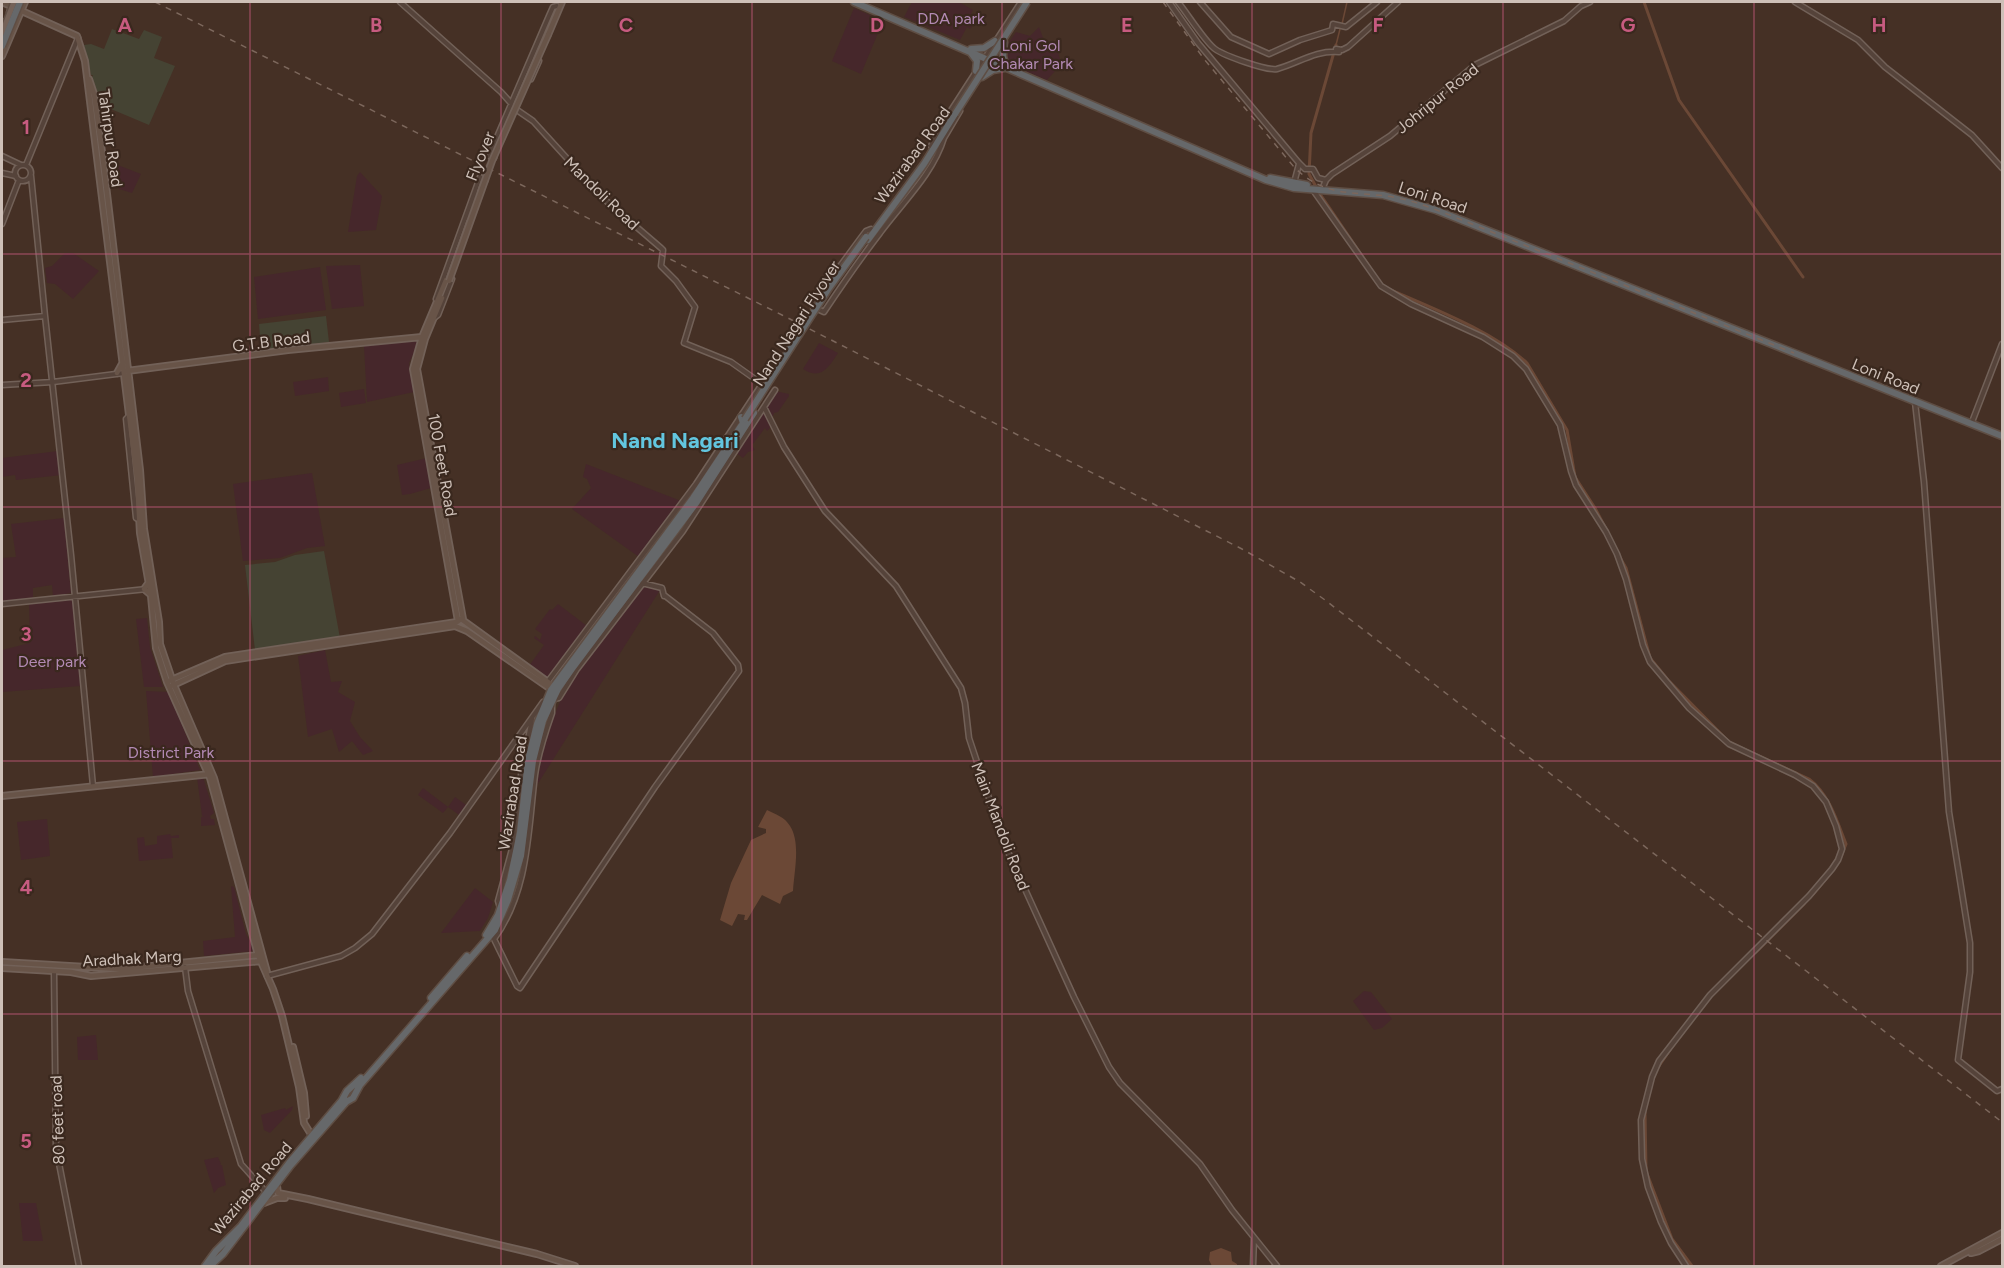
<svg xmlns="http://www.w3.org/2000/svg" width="2004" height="1268" font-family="Figtree,sans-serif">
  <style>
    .medical { fill: #454333 }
    .green { fill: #46272b }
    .water { fill: #6b4836 }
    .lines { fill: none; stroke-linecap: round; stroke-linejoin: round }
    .stream { stroke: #6b4836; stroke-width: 1.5 }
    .canal { stroke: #6b4836; stroke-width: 3 }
    .tertiary-tunnel { stroke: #5a463b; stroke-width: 4; stroke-dasharray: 4 2; stroke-linecap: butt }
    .tertiary-casing { stroke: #726158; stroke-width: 7 }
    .secondary-casing { stroke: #726158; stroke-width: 8 }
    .trunk-casing { stroke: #5f4e44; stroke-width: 9 }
    .tertiary { stroke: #55433a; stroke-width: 4 }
    .secondary { stroke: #685448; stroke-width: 4.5 }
    .trunk { stroke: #66686a; stroke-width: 6 }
    .rail { stroke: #7c675c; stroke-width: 1.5; stroke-dasharray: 6 6; stroke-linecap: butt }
    .secondary-bridge-casing { stroke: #726158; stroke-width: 8; stroke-linecap: butt }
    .primary-bridge-casing { stroke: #5e4d43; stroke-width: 8; stroke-linecap: butt }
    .trunk-bridge-casing { stroke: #5f4e44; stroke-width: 9; stroke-linecap: butt }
    .secondary-bridge { stroke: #685448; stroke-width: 4.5 }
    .primary-bridge { stroke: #756258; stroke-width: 5 }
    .trunk-bridge { stroke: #66686a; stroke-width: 6 }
    .grid { fill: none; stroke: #c75b80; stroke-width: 1.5; stroke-opacity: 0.55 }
    .labels { text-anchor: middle; stroke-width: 4.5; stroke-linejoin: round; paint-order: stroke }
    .park-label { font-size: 16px; fill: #b38ab4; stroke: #3a281e }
    .street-label { font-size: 16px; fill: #cec0b8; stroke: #3a281e }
    .district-label { font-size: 22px; font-weight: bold; fill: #62c6df; stroke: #3a281e }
    .grid-label { font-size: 20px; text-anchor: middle; font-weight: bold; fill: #c75b80; stroke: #3a281e; stroke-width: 4.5; stroke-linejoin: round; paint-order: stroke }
  </style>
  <rect width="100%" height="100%" fill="#453025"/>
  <!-- medical -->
  <path class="medical" d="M112 29 139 39 144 30 162 37 154 58 175 66 149 125 111 109 101 110 100 102 97 99 92 77 93 75H91L84 45 91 44 104 49Z
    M326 316 329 342 261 351 259 324Z
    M324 551 340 638 255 650 245 565 275 562 295 555Z"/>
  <!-- green -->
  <path class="green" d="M912 2H959L973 10 971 14 976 21 970 29 967 27 960 40 904 17Z
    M854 8 883 21 861 74 832 61Z
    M1039 27 1045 43 1050 42 1052 48 1057 49 1060 59 1052 64 1055 71 1047 80 1006 63 1005 48 1016 32 1030 36Z
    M115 164 141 174 132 193 119 189Z
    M360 172 382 196 376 230 348 232 357 176Z
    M65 253H73L99 271 73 299 55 284 47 283 45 268 52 266Z
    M360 265 364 306 332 309 326 266Z
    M320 267 326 310 258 319 254 277Z
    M417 340 419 342 409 363 414 392 367 402 364 346Z
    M819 343 838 353C829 367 821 381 803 369Z
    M328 377 329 391 295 396 293 382Z
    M364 389 366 403 341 407 339 393Z
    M775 391 789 394V396L778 412 774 413 770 423V428L767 431 765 428 752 445 755 450 748 452 743 458 736 453Z
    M58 451 62 475 16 480 15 475 2 477V458Z
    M427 458 431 488 410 494 402 495 397 465Z
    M586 464 681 501 639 557 572 509 591 488 587 479 583 477Z
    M312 473 325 546 307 548 280 558 243 561 233 484Z
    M64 518 71 593 53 596 52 585 33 588V598L2 602V558L16 557 11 524Z
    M643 585 660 590 537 785 543 747 550 725 566 688Z
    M74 598 81 686 2 692V650L30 643 29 602Z
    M558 604 587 626 549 679 529 666 544 645 534 638 535 636 540 640 542 634 535 629 550 609 552 610Z
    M147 618 150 647 163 687H144L136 619Z
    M325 650 331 682 342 681 338 692 355 702 350 721 360 737 373 751 363 755 352 741 339 752 332 729 308 737 298 656Z
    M146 691 169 692 200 770 153 777Z
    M197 777H203L214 813 210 816 211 819H214L215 825 201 826V817L204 816H202Z
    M423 788 448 807 455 797 469 807 462 817 448 807 443 813 418 795Z
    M47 819 50 856 21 860 17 822Z
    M170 834 171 836 179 835V838H171L173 858 139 861 137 838 144 837 145 846 157 844V836Z
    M231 886 234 887 246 934 255 951 204 956 203 941 235 937Z
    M475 888 493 902 488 918 480 931 441 933Z
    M1364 991 1371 992 1392 1019 1382 1028 1374 1030 1353 1001Z
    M96 1035 98 1060H78L77 1037Z
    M293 1106 292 1110 270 1133 264 1130 261 1115 285 1108 286 1110Z
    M218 1157 221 1164 220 1165H222L226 1185 218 1188 214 1193 204 1160Z
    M19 1203H36L43 1241H23Z"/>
  <!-- water -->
  <path class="water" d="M767 810C775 814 785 817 790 826 801 843 794 872 793 891L783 896 780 904 762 895 747 920H744L745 915 738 914 732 926 720 920 731 883 751 840 766 833V829L758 827Z
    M1221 1248 1231 1252 1232 1261 1237 1264V1266H1212L1209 1260 1210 1252Z"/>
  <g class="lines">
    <!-- stream -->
    <path class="stream" d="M1342 24 1347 2
      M1336 45 1340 29"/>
    <!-- canal -->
    <path class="canal" d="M1644 2 1679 100 1803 277
      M1336 45 1311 133 1309 174 1320 194 1371 269
      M1389 289C1432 308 1493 331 1527 363L1567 430 1575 477 1595 508 1606 529
      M1618 554 1626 568 1650 658 1668 680 1729 742 1809 779C1829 794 1837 821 1846 844L1840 859
      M1813 894 1830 874
      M1756 952 1804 904
      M1659 1066 1674 1044
      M1645 1111 1646 1171 1672 1239 1692 1266"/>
    <!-- tertiary-tunnel -->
    <path class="tertiary-tunnel" d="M478 189 498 141"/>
    <!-- tertiary casing -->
    <g class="tertiary-casing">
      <path id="tertiary" d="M400 2 501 92 517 110 533 121 604 199 661 248 663 250 661 266 676 281 695 307 684 343 731 362 762 384 696 484 546 684
        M1169 2 1198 43 1299 163 1305 169H1313L1318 178 1326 180
        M1178 2C1187 13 1205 42 1215 49 1225 56 1267 71 1277 69 1299 63 1315 50 1339 52
        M1200 2 1231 37 1269 54 1300 40 1332 30 1333 24 1346 27 1377 2
        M1795 2 1858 40 1885 67 1972 135 2002 168
        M1336 49 1342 50 1348 47 1398 2
        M531 79 539 61
        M944 138 960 111
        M931 146 939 129 1021 2
        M2 156 21 165
        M494 158 489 156 491 151 549 16 553 7 557 6
        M15 173a8 8 0 1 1 16 0a8 8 0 1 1-16 0Z
        M26 165 78 38
        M2 173 16 176
        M31 176 45 316
        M1294 183 1299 164
        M1323 187 1326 180 1332 174 1390 136 1475 65 1564 21 1581 6 1590 2
        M1313 190 1381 286 1411 304 1483 337 1513 356 1526 369 1560 425 1571 471 1576 485 1606 532 1617 554 1626 579 1643 645 1650 662 1689 708 1729 744 1795 775 1813 786 1826 802 1836 826 1842 849 1838 860 1832 869 1809 896 1710 995 1659 1061 1652 1077 1641 1120 1642 1159 1648 1187 1661 1222 1671 1243 1686 1266
        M468 218 476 193
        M2 224 19 180
        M871 229 866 231 860 239 813 303V307L824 312C842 285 860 259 880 233 902 203 933 174 944 138
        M436 299 480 177 485 181
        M434 318 438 315 452 279
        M2 320 45 316 71 555 93 786
        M2 385 53 382 124 373
        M1915 402 1924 482 1949 812 1970 943V972L1958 1060 1997 1091 2002 1089
        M764 407 784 447 825 511 896 586 961 688 965 703 969 738 1004 843 1074 997 1109 1067 1120 1083 1200 1164 1232 1210 1277 1266
        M129 416 126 419 136 518 140 520
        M1972 422 2002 344
        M642 583 662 588 664 596
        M2 604 147 589
        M553 699 559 698 577 669 683 531 775 390
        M500 908 498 901 512 849 521 775 532 719
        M492 935 517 986 520 988 655 787 739 671 738 665 713 633 664 595
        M494 939C529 891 528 831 535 775 538 754 545 733 552 713V705
        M185 967 188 991 241 1164 266 1192
        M54 971 56 1148 79 1266
        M267 976 341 956 355 948 372 934 450 833 543 702
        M1253 1266 1254 1238"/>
    </g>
    <!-- secondary casing -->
    <g class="secondary-casing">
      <path id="secondary" d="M2 2 77 36 85 61 137 479 140 533 151 596 156 648 167 682 210 778 258 955 273 989 282 1016 299 1087 304 1123 312 1136
        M548 35 562 2
        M2 56 25 2
        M89 79 94 94 102 152 140 470 144 529 159 622 160 644 174 685 214 778 267 972
        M446 280 422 337 413 369 458 621
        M442 298 425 339 417 369 463 619
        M127 371 288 350 422 337
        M117 373 123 362
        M149 582 144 589 151 595
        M169 681 225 657 457 622 461 619 555 687
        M171 686 225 661 455 626 467 631 552 690
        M2 796 211 774
        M2 962 120 969 259 955
        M2 968 71 972 91 976 261 961
        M293 1047 304 1093 306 1116
        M277 1186 278 1193 308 1199 537 1254 575 1266
        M264 1203 277 1198H285
        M1971 1253 1979 1251 2002 1239
        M1941 1266 2002 1233"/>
    </g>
    <!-- trunk casing -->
    <g class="trunk-casing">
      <path id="trunk" d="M854 2 1266 180 1294 188 1383 195 1436 210 2002 436
        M1004 42 1003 56 1005 64
        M971 49 984 48 995 41
        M971 53 977 61 976 71
        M982 77 993 70 1004 68
        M1270 178 1307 185
        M868 240 924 164 955 114
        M741 417 743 423
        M486 935 498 915 510 880 520 832 528 760 537 724 551 690 693 498 741 426
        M431 998 467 956
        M342 1100 347 1091 361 1078
        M346 1102 353 1098 360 1085 495 930 508 900 521 856 533 761 543 721 558 689 572 669 697 502 754 413
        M205 1266 216 1251 241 1226 289 1163 344 1098
        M210 1266 223 1254 291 1165 347 1101"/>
    </g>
    <!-- tertiary -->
    <use href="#tertiary" class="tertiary"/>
    <!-- secondary -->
    <use href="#secondary" class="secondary"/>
    <!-- trunk -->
    <use href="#trunk" class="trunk"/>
    <!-- rail -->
    <path class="rail" d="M155 2 782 315 1242 549 1300 582 1325 600 2002 1122
      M1163 2 1204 59 1294 167C1325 198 1353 191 1393 197 1410 200 1426 206 1442 212L1794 353
      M2 24 10 2"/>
    <!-- secondary-bridge casing -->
    <g class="secondary-bridge-casing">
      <path id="secondary-bridge" d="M449 281 492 161 548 35"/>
    </g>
    <!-- primary-bridge casing -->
    <g class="primary-bridge-casing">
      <path id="primary-bridge" d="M2 33 14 2"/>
    </g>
    <!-- trunk-bridge casing -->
    <g class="trunk-bridge-casing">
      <path id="trunk-bridge" d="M2 46 20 2
        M955 114 1027 2
        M745 419 829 288 866 237"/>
    </g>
    <!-- secondary-bridge -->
    <use href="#secondary-bridge" class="secondary-bridge"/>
    <!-- primary-bridge -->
    <use href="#primary-bridge" class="primary-bridge"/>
    <!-- trunk-bridge -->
    <use href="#trunk-bridge" class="trunk-bridge"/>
  </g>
  <!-- grid -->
  <path class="grid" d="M250 2V1266M501 2V1266M752 2V1266M1002 2V1266M1252 2V1266M1503 2V1266M1754 2V1266M2 254H2002M2 507H2002M2 761H2002M2 1014H2002"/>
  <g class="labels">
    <!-- park labels -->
    <g class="park-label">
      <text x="951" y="24">DDA park</text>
      <text x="1031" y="51">Loni Gol<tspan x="1031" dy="18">Chakar Park</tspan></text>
      <text x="52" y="667">Deer park</text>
      <text x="171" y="758">District Park</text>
    </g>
    <!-- street labels -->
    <g class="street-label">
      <text transform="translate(1437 98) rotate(-39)" y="6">Johripur Road</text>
      <text transform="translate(111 138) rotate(82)" y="6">Tahirpur Road</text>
      <text transform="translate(912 155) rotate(-54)" y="6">Wazirabad Road</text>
      <text transform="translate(480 156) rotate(-68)" y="6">Flyover</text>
      <text transform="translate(602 193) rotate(44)" y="6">Mandoli Road</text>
      <text transform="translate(1433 197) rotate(18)" y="6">Loni Road</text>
      <text transform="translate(796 323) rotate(-57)" y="6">Nand Nagari Flyover</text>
      <text transform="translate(271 341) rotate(-7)" y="6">G.T.B Road</text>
      <text transform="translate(1886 376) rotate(22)" y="6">Loni Road</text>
      <text transform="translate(443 465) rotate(80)" y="6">100 Feet Road</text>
      <text transform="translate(512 793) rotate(-81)" y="6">Wazirabad Road</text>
      <text transform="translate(1001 826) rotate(69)" y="6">Main Mandoli Road</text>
      <text transform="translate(132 958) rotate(-3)" y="6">Aradhak Marg</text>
      <text transform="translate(57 1120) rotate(-92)" y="6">80 feet road</text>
      <text transform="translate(251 1188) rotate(-50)" y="6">Wazirabad Road</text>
    </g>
    <!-- district labels -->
    <g class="district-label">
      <text x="675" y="448">Nand Nagari</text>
    </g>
  </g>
  <g class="grid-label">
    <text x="125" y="32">A</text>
    <text x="376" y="32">B</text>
    <text x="626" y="32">C</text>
    <text x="877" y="32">D</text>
    <text x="1127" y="32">E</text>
    <text x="1378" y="32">F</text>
    <text x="1628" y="32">G</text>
    <text x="1879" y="32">H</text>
    <text x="26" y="134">1</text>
    <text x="26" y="387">2</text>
    <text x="26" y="641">3</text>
    <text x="26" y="894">4</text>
    <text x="26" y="1148">5</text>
  </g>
  <!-- border -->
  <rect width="2004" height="1268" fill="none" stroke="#cec0b8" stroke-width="6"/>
</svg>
